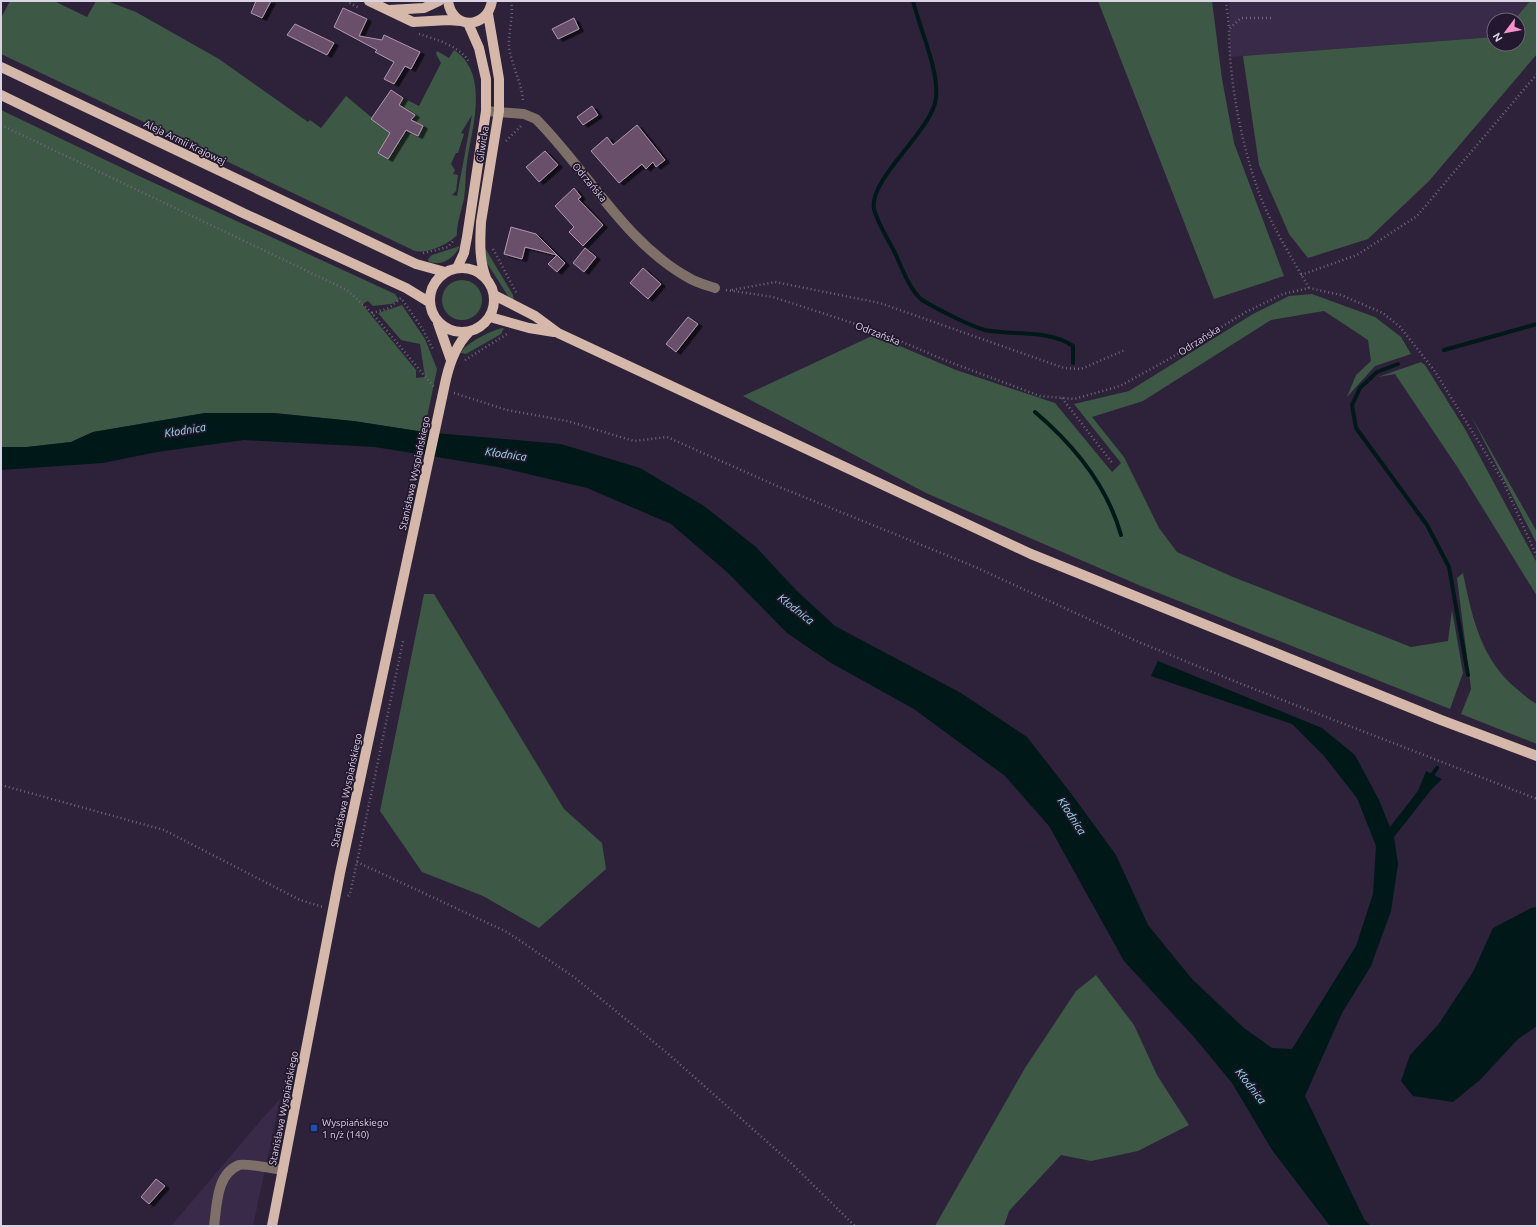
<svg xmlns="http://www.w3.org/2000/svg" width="1538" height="1227" font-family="Ubuntu,sans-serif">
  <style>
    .built { fill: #382a48 }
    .green { fill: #3d5844; fill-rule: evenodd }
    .water { fill: #011819 }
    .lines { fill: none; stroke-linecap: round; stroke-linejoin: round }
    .stream { stroke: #011819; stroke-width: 4 }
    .building { fill: #694f69; stroke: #b197b1; filter: url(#shadow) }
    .path { stroke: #6f667b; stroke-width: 2.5; stroke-dasharray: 1 3; stroke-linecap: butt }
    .minor { stroke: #7e7069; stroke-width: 10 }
    .major { stroke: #d5b8a9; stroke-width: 10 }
    .transit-dot { fill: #1a4fb4; stroke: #23182f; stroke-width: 1.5 }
    .labels { text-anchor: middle; stroke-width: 3.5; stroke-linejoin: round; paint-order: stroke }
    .street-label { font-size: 10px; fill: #dad3e3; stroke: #23182f }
    .poi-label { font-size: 10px; fill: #dad3e3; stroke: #23182f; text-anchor: start }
    .water-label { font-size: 11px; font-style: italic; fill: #90e5e4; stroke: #23182f }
  </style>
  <defs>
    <filter id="shadow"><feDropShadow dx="4.5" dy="2.5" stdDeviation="0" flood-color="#0009"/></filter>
  </defs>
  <rect width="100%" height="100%" fill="#2d223a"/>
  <!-- built -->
  <path class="built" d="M1229 1H1530L1514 20H1494V37L1230 57Z
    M280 1099 253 1226H171L261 1120Z"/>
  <!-- green -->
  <path class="green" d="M10 1H54L87 17 96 1H107L136 12 219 59 308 122 310 120 321 128 346 96 383 127 403 98 419 106 441 63 436 54 437 51 449 58 454 50C490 74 472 127 467 162 465 174 466 187 464 199 462 208 456 227 457 235 449 244 427 254 415 251L1 54V18ZM472 115 457 196 452 195 456 191 458 175 453 174 455 170 451 164 456 153H458L464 134 461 133Z
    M1098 1H1212L1222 79 1234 143 1284 276 1214 299Z
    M1530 1H1537V54L1429 181 1368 239 1308 258 1289 234 1259 165 1243 56 1494 37V44H1518V20H1514Z
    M1 110 139 176 395 294 399 300 391 304 373 306 368 301 362 304 416 370V378L425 377 420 344 401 340 378 313 402 305 425 339 437 369 424 432 359 422 276 413H205L93 432 71 442 27 447H1Z
    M460 246C454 258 443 266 429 262L428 259 432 255Z
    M485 248 513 295 514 301 508 296 485 260Z
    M442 300a20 20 0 1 1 40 0a20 20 0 1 1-40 0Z
    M1312 294 1375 317 1401 337 1411 354 1375 366 1347 397 1356 375 1371 361 1368 340 1324 311 1271 320 1143 401 1092 417 1124 457 1159 528 1177 552 1233 577 1411 647 1448 641 1452 610 1463 673 1450 709 1141 586 926 493 743 396 874 335 956 370 1055 403 1112 472 1121 463 1074 404 1129 391 1253 314 1289 296Z
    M504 328 501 334 466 354 461 353C464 344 495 328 504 328Z
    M1421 362 1425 365 1465 429 1537 563V596L1458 468 1395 374 1378 377Z
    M1470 414 1537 532V544Z
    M1463 573C1472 617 1481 660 1517 689 1524 695 1530 701 1537 704V744L1461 714 1471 689 1457 578Z
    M424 594H434L564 809 602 843 606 869 539 928 483 896 422 872 380 811Z
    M1096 975 1134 1025 1157 1075 1189 1125 1138 1151 1091 1161 1061 1155 1009 1211 1004 1226H935L1025 1068 1076 991Z"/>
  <!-- water -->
  <path class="water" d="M205 413H272L354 421 424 432 561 444 640 468 704 506 756 547 796 590 835 626 961 693 1027 737 1070 792 1116 855 1148 925 1192 979 1244 1028 1272 1048 1292 1049 1356 946 1373 894 1376 846 1357 798 1324 756 1292 724 1151 676 1158 661 1322 728 1355 755 1379 800 1390 827 1418 791 1426 771 1442 779 1431 790 1394 837 1398 864 1391 911 1371 966 1342 1013 1305 1096 1364 1219 1371 1226H1330L1272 1150 1232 1083 1194 1037 1124 961 1049 826 1005 776 914 709 831 663 787 633 728 573 671 524 587 488 498 467 375 447 244 440 157 452 103 463 1 470V447H27L71 442 93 432Z
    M1537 907V1026L1518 1039 1480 1080 1453 1102 1413 1096 1401 1081 1410 1055 1438 1025 1473 972 1493 928 1531 908Z"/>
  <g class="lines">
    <!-- stream -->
    <path class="stream" d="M913 1C920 29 939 70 936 98 933 130 868 179 874 209 877 222 889 241 895 253 901 266 910 291 922 300 935 308 970 326 985 330 1013 336 1048 329 1073 346V363
      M1444 350 1537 324
      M1398 364 1377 372 1360 388 1352 405 1356 428 1427 525 1449 567 1468 675
      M1035 412C1074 445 1107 485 1121 535
      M1430 778 1437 768"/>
  </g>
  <!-- building -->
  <path class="building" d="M256 1H271L262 18 251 13Z
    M343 8 367 19 359 36 382 40 384 35 420 52 411 69 405 66 394 84 384 79 394 62 375 52 377 50 334 27Z
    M574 18 579 29 558 39 552 29Z
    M295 24 334 43 327 55 287 35Z
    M391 90 403 98 399 105 415 115 411 120 423 126 418 136 406 130 388 159 378 153 390 133 371 119Z
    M592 106 598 115 583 125 577 117Z
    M637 125 665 160 656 167 653 162 646 169 642 164 619 183 591 151 607 137 613 145Z
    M545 151 558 165 539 182 526 167Z
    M574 188 581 197 578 199 603 225 583 246 569 232 574 227 555 206Z
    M511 227 536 234 565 263 557 272 548 264 557 255 525 247 522 259 504 254Z
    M585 248 596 257 584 272 573 263Z
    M643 268 661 284 648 299 630 283Z
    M688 317 698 324 676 352 666 344Z
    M156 1179 165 1186 149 1204 141 1197Z"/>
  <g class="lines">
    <!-- path -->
    <path class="path" d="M346 1 359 8
      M511 1C514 15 508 32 509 48 512 66 522 83 523 102
      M1226 1 1229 28
      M1271 18H1241L1229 29C1229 79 1241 143 1258 190 1270 224 1291 256 1309 288
      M419 34C435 39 460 46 469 62
      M1 125 347 290 372 313 434 387
      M506 141 521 126
      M493 249 517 294
      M423 253 448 247 454 240
      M1301 275 1357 255 1417 216 1537 74
      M726 290 773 297 874 330 947 361 1040 396 1074 399 1120 386 1169 359 1246 312 1283 294 1309 288 1341 295 1383 313 1400 327 1434 370 1503 481 1537 557
      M732 290 775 282 880 303 1064 368 1081 369 1125 350
      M372 313 389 308 401 298 422 328 434 351
      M465 360 507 334
      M454 393 507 410 567 421 634 441 667 437 777 486 973 566 1141 643 1244 685 1537 799
      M1062 398 1113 464
      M1 785 164 830 300 900 323 907
      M357 862 507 932 574 977 666 1052 791 1163 855 1226
      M348 896 350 894 357 862 403 641"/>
    <!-- minor -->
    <path class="minor" d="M486 111 524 114 536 119C587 170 625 243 689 278 697 283 706 285 715 288
      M214 1226C217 1206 216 1174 239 1165 245 1163 275 1169 283 1170"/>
    <!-- major -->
    <path class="major" d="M369 1 413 22 448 20 461 21
      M448 1C452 30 487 30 492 1
      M389 10 424 8 439 1
      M1 67 416 264 445 272
      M1 95 243 213 406 288 429 302
      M430 300a32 32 0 1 1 64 0a32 32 0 1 1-64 0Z
      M457 268 464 253 467 237 486 111V79L479 48 468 23
      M486 278C479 260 480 241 481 222L499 111V79L488 14
      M494 295 535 316 558 333 1031 554 1441 720 1537 756
      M490 317 529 328 554 332
      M438 323 451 360
      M272 1226 340 873 446 379C450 362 456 345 469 332"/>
  </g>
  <!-- markers -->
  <rect class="transit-dot" x="310" y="1124" width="8" height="8" rx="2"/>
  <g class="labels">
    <!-- street labels -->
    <g class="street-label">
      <text transform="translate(185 142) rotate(26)" y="4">Aleja Armii Krajowej</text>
      <text transform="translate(482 144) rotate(-81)" y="4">Gliwicka</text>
      <text transform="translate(590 182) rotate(50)" y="4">Odrzańska</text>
      <text transform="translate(878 333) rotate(21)" y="4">Odrzańska</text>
      <text transform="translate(1199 340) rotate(-32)" y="4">Odrzańska</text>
      <text transform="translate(414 473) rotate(-78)" y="4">Stanisława Wyspiańskiego</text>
      <text transform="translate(346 790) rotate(-78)" y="4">Stanisława Wyspiańskiego</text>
      <text transform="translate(283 1108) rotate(-79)" y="4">Stanisława Wyspiańskiego</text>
    </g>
    <!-- poi labels -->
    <g class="poi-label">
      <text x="322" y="1126">Wyspiańskiego<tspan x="322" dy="12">1 n/ż (140)</tspan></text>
    </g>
    <!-- water labels -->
    <g class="water-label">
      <text transform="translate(185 430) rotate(-9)" y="4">Kłodnica</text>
      <text transform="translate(506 454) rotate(8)" y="4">Kłodnica</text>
      <text transform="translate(796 609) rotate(38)" y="4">Kłodnica</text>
      <text transform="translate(1072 816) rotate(57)" y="4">Kłodnica</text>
      <text transform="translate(1251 1086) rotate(52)" y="4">Kłodnica</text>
    </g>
  </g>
  <!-- border -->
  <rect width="1538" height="1227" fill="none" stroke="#dad3e3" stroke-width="4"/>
  <!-- north arrow -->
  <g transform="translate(1506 32) rotate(238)"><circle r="19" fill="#23182f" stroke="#6c6377"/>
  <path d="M0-3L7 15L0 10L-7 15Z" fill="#f990ca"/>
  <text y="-6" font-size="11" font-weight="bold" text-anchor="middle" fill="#dad3e3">N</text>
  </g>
</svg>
